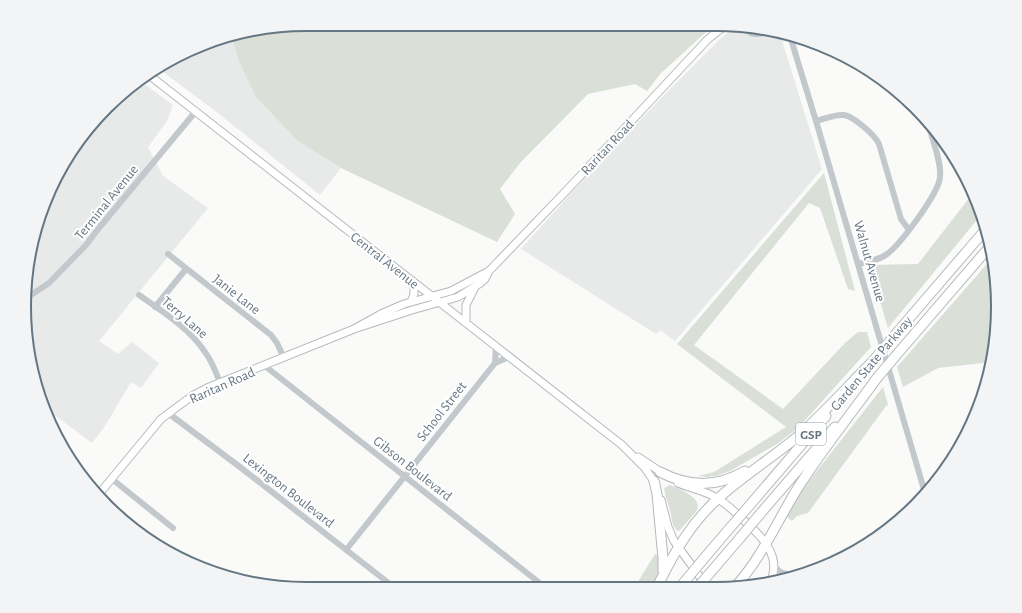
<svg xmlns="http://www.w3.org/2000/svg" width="1022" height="613" font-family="'Alegreya Sans',sans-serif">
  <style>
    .built { fill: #e8e9e9 }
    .green { fill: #dadfd7 }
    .water { fill: #bbc7cb }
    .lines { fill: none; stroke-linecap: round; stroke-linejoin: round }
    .major-casing { stroke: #b5babe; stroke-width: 9 }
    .highway-casing { stroke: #b4b9bd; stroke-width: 11 }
    .minor { stroke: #c3c8cc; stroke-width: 6 }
    .major { stroke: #fff; stroke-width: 7 }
    .highway { stroke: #fff; stroke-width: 9 }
    .highway-bridge-casing { stroke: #b4b9bd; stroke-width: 11; stroke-linecap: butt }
    .highway-bridge { stroke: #fff; stroke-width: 9 }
    .labels { text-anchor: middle; stroke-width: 4; stroke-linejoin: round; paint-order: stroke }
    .shield { fill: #fff; stroke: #939fa8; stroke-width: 1 }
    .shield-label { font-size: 13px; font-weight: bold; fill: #657683 }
    .street-label { font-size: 14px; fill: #657683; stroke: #fff }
    .rim { fill: none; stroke: #657683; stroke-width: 2 }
  </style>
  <rect width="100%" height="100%" fill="#fafaf8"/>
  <!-- built -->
  <path class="built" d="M737 25 780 34 822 169 675 341 660 330 656 334 521 249 581 182 670 89 720 39Z
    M232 36 238 59 299 142 341 168 320 195 218 113 159 69 216 39Z
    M139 80 173 105 167 121 148 147 163 176 208 208 99 341 118 354 132 342 159 363 141 388 131 382 105 426 92 443 45 408 39 397 24 306 39 216 72 149 135 82Z"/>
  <!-- green -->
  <path class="green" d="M307 24 714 25 661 73 647 91 635 84 588 94 520 163 500 189 515 214 497 242 341 168 299 142 256 97 238 59 232 36Z
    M824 173 855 291 848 289 820 208 809 203 694 345 783 409 845 343 858 332H867L871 347 798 428 777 444 730 471 716 476 707 477 698 476 714 472 786 427 677 344Z
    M973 193 981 215 888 328 869 265 918 264Z
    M993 257 998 307 992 362 938 368 903 387 897 367Z
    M883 387 888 405 886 406 808 513 797 516 792 521 786 516 799 495 812 477Z
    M670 485C679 489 707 499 695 513 690 519 685 524 680 530L678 531C671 526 672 517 670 510 668 503 665 496 664 488Z
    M655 554 661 558 659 578 652 588H634Z"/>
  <!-- water -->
  <path class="water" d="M751 28 770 32 768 35C761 37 752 39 746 33L748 29Z"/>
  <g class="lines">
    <!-- major casing -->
    <g class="major-casing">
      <path id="major" d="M149 75 622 445 644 467 656 484
        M411 302C415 295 415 289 413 281
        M466 323V305L474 289
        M354 329 381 314 404 304 451 291 489 271 567 190 708 39 726 25
        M638 457 664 474
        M678 483C690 488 702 490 713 496 723 501 732 509 740 517 759 534 782 553 771 581
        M99 494 161 419 192 396 207 388 354 329 412 310 458 297 479 284 485 279 489 271
        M661 500 668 527 674 541 708 588"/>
    </g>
    <!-- highway casing -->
    <g class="highway-casing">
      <path id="highway" d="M894 336 986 229
        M899 352 991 245
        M660 472C689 487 716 488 745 471
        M654 481 657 494 663 558V571
        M749 506 826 416
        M760 514 835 427
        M706 556 729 529
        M716 566 740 538
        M659 583C676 549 693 520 722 495 746 474 773 457 797 437 823 414 847 387 872 362
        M679 588 686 580
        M734 588C762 558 777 521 799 486 823 449 851 414 877 378"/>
    </g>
    <!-- minor -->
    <path class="minor" d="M790 36 816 121 925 493
      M816 121C825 119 835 114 844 115 853 116 875 135 879 144L901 219 909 230
      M168 254 271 335 277 343 284 358
      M858 264C868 262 879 260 887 254 900 245 939 193 940 177 942 162 931 136 927 120
      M139 295C162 311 189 328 205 352 212 361 216 372 220 383
      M25 299 49 283 86 245 99 228 196 111
      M155 307 186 269
      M495 363 496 347
      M265 366 546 588
      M168 413 240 467 395 588
      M112 479 173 528
      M346 550 495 363 509 357
      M774 564C780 580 800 573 813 571"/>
    <!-- major -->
    <use href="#major" class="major"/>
    <!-- highway -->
    <use href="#highway" class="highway"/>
    <!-- highway-bridge casing -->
    <g class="highway-bridge-casing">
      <path id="highway-bridge" d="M872 362 894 336
        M877 378 899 352
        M729 529 749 506
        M740 538 760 514
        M686 580 706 556
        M697 588 716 566"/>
    </g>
    <!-- highway-bridge -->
    <use href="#highway-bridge" class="highway-bridge"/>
  </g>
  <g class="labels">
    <!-- shield labels -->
    <rect class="shield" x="796" y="423" width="30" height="22" rx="3"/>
    <g class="shield-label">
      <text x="811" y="439">GSP</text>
    </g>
    <!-- street labels -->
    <g class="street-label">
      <text transform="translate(607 147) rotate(-47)" y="5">Raritan Road</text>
      <text transform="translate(106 202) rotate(-51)" y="5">Terminal Avenue</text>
      <text transform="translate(385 260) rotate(38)" y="5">Central Avenue</text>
      <text transform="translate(870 261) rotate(74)" y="5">Walnut Avenue</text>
      <text transform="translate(237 294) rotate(38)" y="5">Janie Lane</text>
      <text transform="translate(185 317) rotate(41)" y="5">Terry Lane</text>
      <text transform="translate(871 363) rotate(-50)" y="5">Garden State Parkway</text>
      <text transform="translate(222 385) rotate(-24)" y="5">Raritan Road</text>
      <text transform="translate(441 411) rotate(-52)" y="5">School Street</text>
      <text transform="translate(413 468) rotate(38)" y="5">Gibson Boulevard</text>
      <text transform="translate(289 490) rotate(38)" y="5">Lexington Boulevard</text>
    </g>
  </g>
  <!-- crop -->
  <path d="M0 0H1022V613H0ZM306 31H716A275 275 0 0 1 991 306V307A275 275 0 0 1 716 582H306A275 275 0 0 1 31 307V306A275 275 0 0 1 306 31Z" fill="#f3f4f5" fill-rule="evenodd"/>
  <path class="rim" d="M306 31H716A275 275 0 0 1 991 306V307A275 275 0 0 1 716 582H306A275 275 0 0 1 31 307V306A275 275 0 0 1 306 31Z"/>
</svg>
